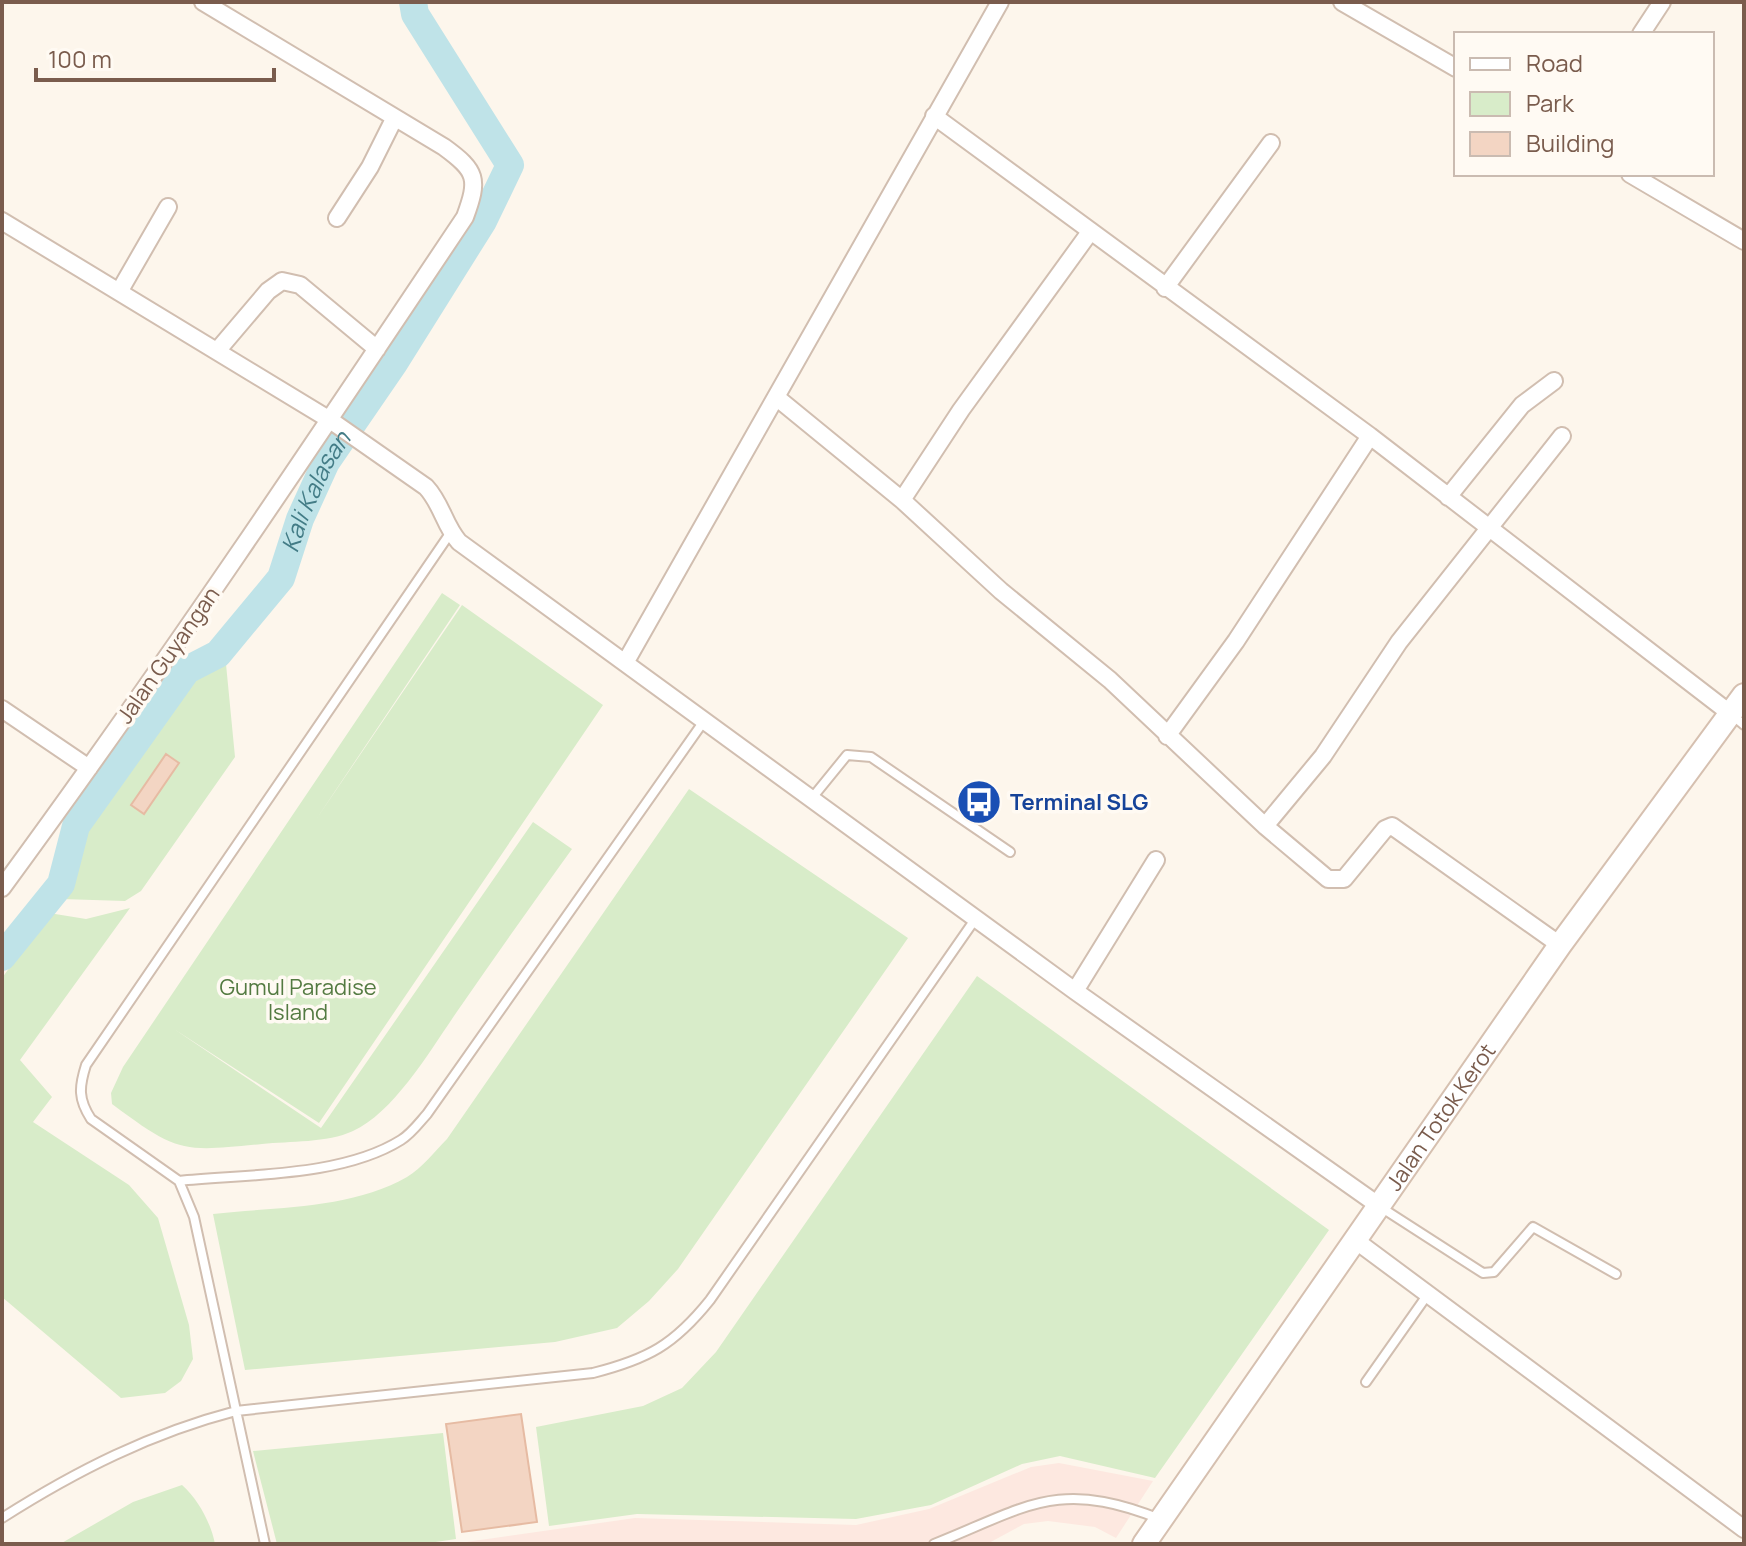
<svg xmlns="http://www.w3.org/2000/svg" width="1746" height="1546" font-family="Manrope,sans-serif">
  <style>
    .commercial { fill: #fde8e0 }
    .green { fill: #d8ecc9 }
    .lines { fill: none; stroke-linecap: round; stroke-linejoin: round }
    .river { stroke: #bfe3e8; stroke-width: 28 }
    .building { fill: #f3d5c3; stroke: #e6bba3; stroke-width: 2 }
    .service-casing { stroke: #d1beb0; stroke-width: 12 }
    .minor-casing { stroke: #d1beb0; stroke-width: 20 }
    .secondary-casing { stroke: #d6c0b0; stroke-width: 26 }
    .service { stroke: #fff; stroke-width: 8 }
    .minor { stroke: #fff; stroke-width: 16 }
    .secondary { stroke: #fff; stroke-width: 22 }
    .labels { text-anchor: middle; stroke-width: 7; stroke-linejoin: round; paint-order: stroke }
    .street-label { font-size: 22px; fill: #7a5c4d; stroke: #fffaf3 }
    .transit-label { font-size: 22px; font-weight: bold; fill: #164399; stroke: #fffaf3; text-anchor: start }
    .park-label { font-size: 22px; fill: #537a41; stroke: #fffaf3 }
    .water-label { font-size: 24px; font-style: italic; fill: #437c86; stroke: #fffaf3 }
  </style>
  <rect width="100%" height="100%" fill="#fdf6ec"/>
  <!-- commercial -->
  <path class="commercial" d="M1059 1463 1153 1481 1116 1538 1095 1527 1048 1521 1024 1524 987 1544H452L635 1518 856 1525 929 1509 1031 1467Z"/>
  <!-- green -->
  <path class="green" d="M442 593 460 605 315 821 462 605 603 705 319 1123 174 1029 321 1128 533 822 572 849C535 900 499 951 463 1003 435 1042 397 1111 353 1131 327 1143 290 1141 262 1144 181 1152 178 1153 112 1104L111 1093 123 1067Z
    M217 662 226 664 235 757 141 891 125 901 61 899 74 869 83 826 193 676Z
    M689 789 908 938 678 1269 649 1301 617 1328 555 1342 245 1370 213 1214C275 1207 352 1209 407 1177 422 1168 435 1151 447 1139Z
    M130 908 20 1060 52 1097 33 1122 129 1185 158 1218 189 1325 193 1359 181 1381 165 1393 121 1398 2 1297V978L49 913 86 919Z
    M977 976 1329 1230 1155 1478 1060 1456 1022 1464 931 1505 856 1519 637 1514 549 1526 536 1427 643 1406 682 1388 716 1352Z
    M443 1433 456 1539 422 1544H277L253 1451Z
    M182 1485C198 1499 211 1523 215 1544H60L133 1502Z"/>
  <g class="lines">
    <!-- river -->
    <path class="river" id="s1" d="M2 957 61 884 76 826 187 670 218 654 281 578 300 519 326 462 394 363 483 221 510 165 415 14 413 2"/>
  </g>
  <!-- building -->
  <path class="building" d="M166 754 179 763 144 814 131 805Z
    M521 1414 537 1522 462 1532 446 1424Z"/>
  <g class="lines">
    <!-- service casing -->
    <g class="service-casing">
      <path id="service" d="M1731 714 1744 725
        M812 798 847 755 871 757 1010 852
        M179 1181C247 1174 342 1177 401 1140 411 1134 419 1123 427 1114L704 721
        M1382 1208 1483 1273 1494 1272 1533 1227 1616 1274
        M1366 1382 1428 1294
        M2 1518C76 1471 151 1433 236 1411L593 1373C648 1359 674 1345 710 1300L976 918
        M265 1544 194 1217 179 1181 91 1119C78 1099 79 1087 86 1065L451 532
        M934 1544C1027 1507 1057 1478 1160 1519"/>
    </g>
    <!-- minor casing -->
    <g class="minor-casing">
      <path id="minor" d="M1342 2 1456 68
        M1641 34 1662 2
        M934 116 1370 436 1731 714
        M1630 174 1744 241
        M337 218 370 167 394 119
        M2 221 330 420 426 487C442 504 444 525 459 542L1075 991 1378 1205
        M1165 288 1271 143
        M119 292 168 207
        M217 351 268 291 282 281 300 285 377 349
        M776 397 902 500 961 410 1090 232
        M1448 497 1522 405 1554 381
        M902 500 1001 591 1110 680 1265 826 1328 879H1344L1385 829 1392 826 1560 945
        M625 663 1000 2
        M2 709 89 768
        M1167 736 1236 641 1370 436
        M1265 826 1323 756 1399 642 1562 436
        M2 888C163 669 314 443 465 217 479 179 477 171 444 147L203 2
        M1075 991 1156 860
        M1355 1240 1744 1529"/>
    </g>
    <!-- secondary casing -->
    <g class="secondary-casing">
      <g id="secondary">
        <path id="s2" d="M1144 1544 1560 945 1744 695"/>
      </g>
    </g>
    <!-- service -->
    <use href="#service" class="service"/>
    <!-- minor -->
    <use href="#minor" class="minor"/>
    <!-- secondary -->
    <use href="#secondary" class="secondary"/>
  </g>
  <!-- icons -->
  <defs>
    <g id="bus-disc" transform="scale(2.3)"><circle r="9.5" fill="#1a4fb4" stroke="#fffaf3"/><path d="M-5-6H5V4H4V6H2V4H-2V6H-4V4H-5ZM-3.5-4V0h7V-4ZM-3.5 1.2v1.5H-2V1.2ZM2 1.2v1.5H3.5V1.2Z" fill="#fff"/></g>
  </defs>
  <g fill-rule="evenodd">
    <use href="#bus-disc" x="979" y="802"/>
  </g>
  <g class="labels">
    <!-- street labels -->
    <g class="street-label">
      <text transform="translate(168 655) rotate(-55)" y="8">Jalan Guyangan</text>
      <text dy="8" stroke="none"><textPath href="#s2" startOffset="520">Jalan Totok Kerot</textPath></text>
    </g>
    <!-- transit labels -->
    <g class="transit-label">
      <text x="1010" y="810">Terminal SLG</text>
    </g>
    <!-- park labels -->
    <g class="park-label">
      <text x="298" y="995">Gumul Paradise<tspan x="298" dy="25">Island</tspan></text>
    </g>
    <!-- water labels -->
    <g class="water-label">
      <text dy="8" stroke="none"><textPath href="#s1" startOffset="572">Kali Kalasan</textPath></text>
    </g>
  </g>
  <!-- border -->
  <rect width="1746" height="1546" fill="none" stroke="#7a5c4d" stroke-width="8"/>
  <!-- legend -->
  <rect x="1454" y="32" width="260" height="144" fill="#fffaf3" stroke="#cabbb1" stroke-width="2"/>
  <rect x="1470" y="58" width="40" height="12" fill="#ffffff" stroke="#cabbb1" stroke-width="2"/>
  <text x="1526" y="72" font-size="24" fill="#7a5c4d">Road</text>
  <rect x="1470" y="92" width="40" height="24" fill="#d8ecc9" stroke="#cabbb1" stroke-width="2"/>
  <text x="1526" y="112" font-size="24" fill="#7a5c4d">Park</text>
  <rect x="1470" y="132" width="40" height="24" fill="#f3d5c3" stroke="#cabbb1" stroke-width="2"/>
  <text x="1526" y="152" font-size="24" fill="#7a5c4d">Building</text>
  <!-- scale -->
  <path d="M36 68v12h238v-12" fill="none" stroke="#7a5c4d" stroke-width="4"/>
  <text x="48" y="68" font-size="24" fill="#7a5c4d" stroke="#fffaf3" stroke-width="6" paint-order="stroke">100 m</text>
</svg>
